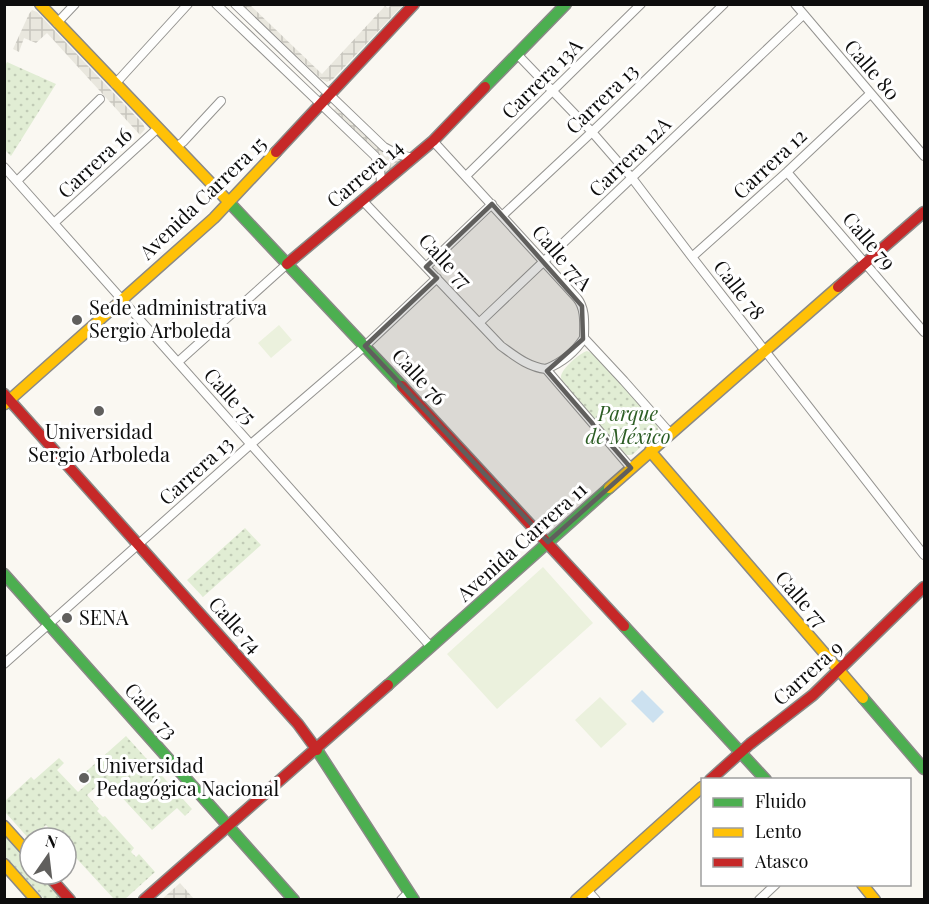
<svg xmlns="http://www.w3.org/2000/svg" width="929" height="904" font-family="'Playfair Display',serif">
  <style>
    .grass { fill: url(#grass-dots) }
    .pitch { fill: #ebf1dd }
    .plaza { fill: url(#plaza-grid) }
    .water { fill: #cce1f0 }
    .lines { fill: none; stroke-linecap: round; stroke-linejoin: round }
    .street-casing { stroke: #949390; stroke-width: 10 }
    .fast-casing { stroke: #8a8987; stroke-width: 13 }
    .slow-casing { stroke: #8a8987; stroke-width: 13 }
    .jam-casing { stroke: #8a8987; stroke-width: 13 }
    .street { stroke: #fefefd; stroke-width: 8 }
    .fast { stroke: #4caf50; stroke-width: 10 }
    .slow { stroke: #ffc107; stroke-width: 10 }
    .jam { stroke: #c62828; stroke-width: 10 }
    .marked { fill: #605f5d; fill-opacity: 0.2; stroke: #605f5d; stroke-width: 4.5; stroke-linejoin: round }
    .poi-dot { fill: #605f5d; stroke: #fff; stroke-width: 2 }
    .labels { text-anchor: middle; stroke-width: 6; stroke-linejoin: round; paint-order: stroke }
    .street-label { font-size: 20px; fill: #0d0d0d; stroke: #fff }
    .poi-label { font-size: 20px; fill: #0d0d0d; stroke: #fff; text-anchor: start }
    .park-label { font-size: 20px; font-style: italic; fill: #2c5d24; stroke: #fff }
  </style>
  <defs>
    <pattern id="grass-dots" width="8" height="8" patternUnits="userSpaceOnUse" patternTransform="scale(1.5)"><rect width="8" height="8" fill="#e1edd4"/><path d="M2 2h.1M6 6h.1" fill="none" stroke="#c0cab5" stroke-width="1.8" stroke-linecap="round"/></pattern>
    <pattern id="plaza-grid" width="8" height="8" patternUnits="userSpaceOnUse" patternTransform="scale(1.5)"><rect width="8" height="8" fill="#e9e7de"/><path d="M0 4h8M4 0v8" fill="none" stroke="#c7c5bd"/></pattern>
  </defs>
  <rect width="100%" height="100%" fill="#faf8f2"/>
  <!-- grass -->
  <path class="grass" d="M7 62 56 84 11 156 4 149V68Z
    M587 351 594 354 657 424 658 430 657 432 632 455H626L623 453 563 382C562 380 561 379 561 377 561 369 580 353 587 351Z
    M245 528 261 545 203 597 187 580Z
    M126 736 192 809 185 816 177 808 152 830 105 779 87 795 99 809 97 811 103 817 105 816 134 848 131 852 136 857 139 854 155 872 125 899H114L66 847V838H58L46 825 32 838H30V840L5 812V801L31 777 34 780 59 758 64 763 57 770 78 792 87 784 80 777Z
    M5 836 30 864V874H39L62 899H44L5 856Z"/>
  <!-- pitch -->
  <path class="pitch" d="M279 325 292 340 271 358 258 343Z
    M543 567 593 623 497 709 447 654Z
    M600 697 627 724 601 748 575 720Z"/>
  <!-- plaza -->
  <path class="plaza" d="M243 5H250L322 74 385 6 388 8 391 5H403L333 79 327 82 321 79Z
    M32 10 37 12 143 124 145 129 140 135 47 33 36 43 24 38 19 52 13 49 29 14Z
    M338 106 380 146 406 158 382 179 375 151 334 110Z
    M180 883 194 899H162L169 893Z"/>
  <!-- water -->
  <path class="water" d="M642 690 664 712 653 723 631 701Z"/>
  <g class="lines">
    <!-- street casing -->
    <g class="street-casing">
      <path id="street" d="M216 4 375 156 380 167 381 184
        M235 4 384 147 397 154 413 158
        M795 4 924 156
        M57 23 75 4
        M517 54 592 132 632 178 692 257 924 555
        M115 84 188 4
        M433 141 577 298C586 309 584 324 584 338L624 381 670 433
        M176 147 183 142 221 101
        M4 167 431 647
        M787 172 924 332
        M466 176 641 4
        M17 181 100 99
        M362 200 501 346C515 356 528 367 546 369L631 468
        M502 216 592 132 724 4
        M54 223 158 128
        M692 257 787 172 870 94
        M426 267 492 204
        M479 323 803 15
        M178 362 287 264
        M546 369C561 363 575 352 584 338
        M4 664 251 444 365 346 437 278
        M587 890 596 900
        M401 900 409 892
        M759 900 776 884"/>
    </g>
    <!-- fast casing -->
    <g class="fast-casing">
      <path id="fast" d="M485 87 566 4
        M226 199 402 386
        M4 574 294 900
        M624 626 766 780
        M388 685 609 488
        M863 698 924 769
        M317 750 414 900"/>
    </g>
    <!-- slow casing -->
    <g class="slow-casing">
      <path id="slow" d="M40 4 226 199
        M5 404 214 218 276 152
        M650 451 863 698
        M609 488 838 287
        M4 826 30 855
        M4 864 36 900
        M862 884 875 900
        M576 900 702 787"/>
    </g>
    <!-- jam casing -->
    <g class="jam-casing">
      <path id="jam" d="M276 152 414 4
        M287 264 433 141 485 87
        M838 287 924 212
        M402 386 624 626
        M4 394 298 724 317 750
        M710 780 750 744 813 695 924 587
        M47 874 70 900
        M144 900 388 685"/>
    </g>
    <!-- street -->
    <use href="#street" class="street"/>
    <!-- fast -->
    <use href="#fast" class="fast"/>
    <!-- slow -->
    <use href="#slow" class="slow"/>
    <!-- jam -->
    <use href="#jam" class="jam"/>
  </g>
  <!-- marked area -->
  <path class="marked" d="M492 204 582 306 583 339 547 371 631 468 548 542 365 346 437 278 426 267Z"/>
  <!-- markers -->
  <g class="poi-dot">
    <circle cx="77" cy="320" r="6"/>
    <circle cx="99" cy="411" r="6"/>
    <circle cx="67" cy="618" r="6"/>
    <circle cx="84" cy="778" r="6"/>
  </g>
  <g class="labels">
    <!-- street labels -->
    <g class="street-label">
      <text transform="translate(872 70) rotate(49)" y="7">Calle 80</text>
      <text transform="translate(542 79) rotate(-45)" y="7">Carrera 13A</text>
      <text transform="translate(602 99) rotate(-44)" y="7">Carrera 13</text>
      <text transform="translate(630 157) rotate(-44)" y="7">Carrera 12A</text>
      <text transform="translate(95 163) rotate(-43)" y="7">Carrera 16</text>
      <text transform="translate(770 164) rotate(-43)" y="7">Carrera 12</text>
      <text transform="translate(365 174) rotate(-40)" y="7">Carrera 14</text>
      <text transform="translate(203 198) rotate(-44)" y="7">Avenida Carrera 15</text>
      <text transform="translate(869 241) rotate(49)" y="7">Calle 79</text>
      <text transform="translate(562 258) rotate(49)" y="7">Calle 77A</text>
      <text transform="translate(445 261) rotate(47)" y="7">Calle 77</text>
      <text transform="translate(739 290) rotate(52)" y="7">Calle 78</text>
      <text transform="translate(419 377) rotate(47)" y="7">Calle 76</text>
      <text transform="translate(230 396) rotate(48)" y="7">Calle 75</text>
      <text transform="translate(196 471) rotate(-42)" y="7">Carrera 13</text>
      <text transform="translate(522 542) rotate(-42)" y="7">Avenida Carrera 11</text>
      <text transform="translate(801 599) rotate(49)" y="7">Calle 77</text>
      <text transform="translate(235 625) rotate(48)" y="7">Calle 74</text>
      <text transform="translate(808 673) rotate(-42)" y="7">Carrera 9</text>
      <text transform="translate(151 711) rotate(48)" y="7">Calle 73</text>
    </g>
    <!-- poi labels -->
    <g class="poi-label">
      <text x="89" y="315">Sede administrativa<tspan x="89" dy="23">Sergio Arboleda</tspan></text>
      <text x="99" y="439" text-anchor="middle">Universidad<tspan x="99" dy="23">Sergio Arboleda</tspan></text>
      <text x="79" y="625">SENA</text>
      <text x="96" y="773">Universidad<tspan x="96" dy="23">Pedagógica Nacional</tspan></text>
    </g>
    <!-- park labels -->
    <g class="park-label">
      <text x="628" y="421">Parque<tspan x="628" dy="23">de México</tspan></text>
    </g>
  </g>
  <!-- border -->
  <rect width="929" height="904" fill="none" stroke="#0d0d0d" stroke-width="12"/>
  <!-- legend -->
  <rect x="701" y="778" width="210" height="108" fill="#ffffff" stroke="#9e9e9e" stroke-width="1.5"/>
  <rect x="713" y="798" width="30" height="9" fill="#4caf50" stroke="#9e9e9e" stroke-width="1.5"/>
  <text x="755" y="808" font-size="18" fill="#0d0d0d">Fluido</text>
  <rect x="713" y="828" width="30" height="9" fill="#ffc107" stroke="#9e9e9e" stroke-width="1.5"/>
  <text x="755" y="838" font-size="18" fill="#0d0d0d">Lento</text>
  <rect x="713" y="858" width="30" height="9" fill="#c62828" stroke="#9e9e9e" stroke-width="1.5"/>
  <text x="755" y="868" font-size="18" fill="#0d0d0d">Atasco</text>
  <!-- north arrow -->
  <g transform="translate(48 856) rotate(14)"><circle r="28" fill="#ffffff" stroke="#9e9e9e" stroke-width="1.5"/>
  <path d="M0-4.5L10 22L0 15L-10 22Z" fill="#605f5d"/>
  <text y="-9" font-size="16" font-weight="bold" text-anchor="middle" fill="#0d0d0d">N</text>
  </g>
</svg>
